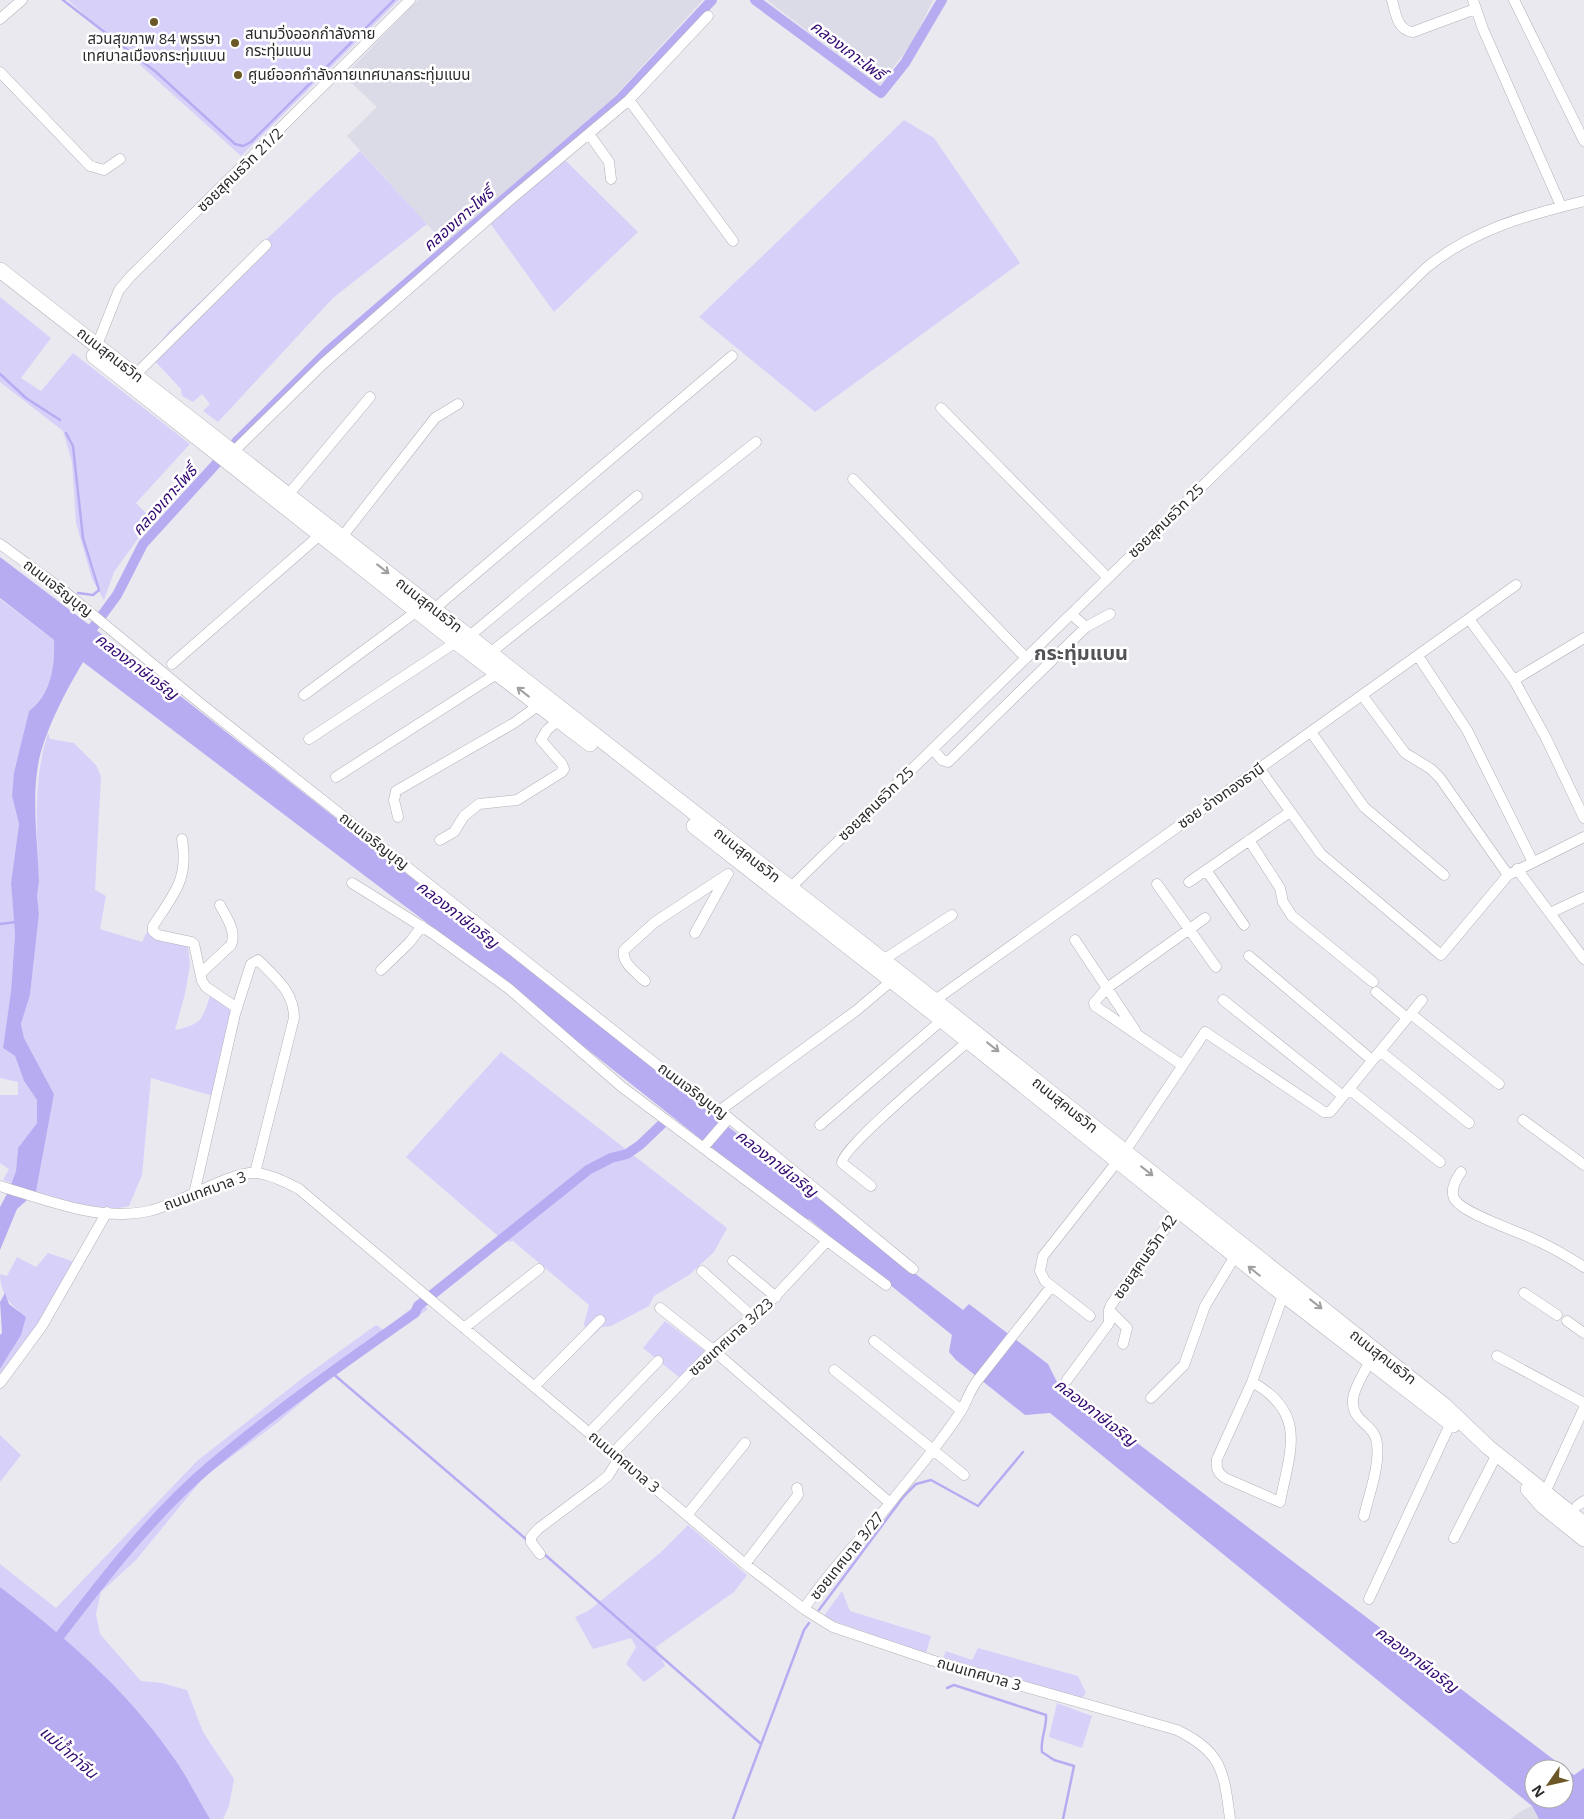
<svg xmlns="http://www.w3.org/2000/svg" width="1584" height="1819" font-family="'Open Sans','Noto Sans Thai',sans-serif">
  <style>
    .built { fill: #dbdae7 }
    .green { fill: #d7d1fa }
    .water { fill: #b7acf2; fill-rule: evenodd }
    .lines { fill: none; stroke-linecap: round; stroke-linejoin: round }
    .stream { stroke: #b7acf2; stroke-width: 2.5 }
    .canal { stroke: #b7acf2; stroke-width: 10 }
    .minor-casing { stroke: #b2b1b8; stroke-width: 11 }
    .secondary-casing { stroke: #b2b1b8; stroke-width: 16 }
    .minor { stroke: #fff; stroke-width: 10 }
    .secondary { stroke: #fff; stroke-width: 15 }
    .oneway { stroke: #a0a0a0 }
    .poi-dot { fill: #6c5726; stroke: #fff; stroke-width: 2 }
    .labels { text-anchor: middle; stroke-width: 5; stroke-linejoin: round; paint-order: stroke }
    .poi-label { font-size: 15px; fill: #2b2b2d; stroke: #fff; text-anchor: start }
    .street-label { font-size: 15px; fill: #2b2b2d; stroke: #fff }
    .water-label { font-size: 16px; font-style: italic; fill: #330971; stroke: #fff }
    .district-label { font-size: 20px; font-weight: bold; fill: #525257; stroke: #fff }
  </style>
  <rect width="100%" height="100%" fill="#eae9f0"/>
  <!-- built -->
  <path class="built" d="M418 0H703L613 98 445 244 347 136 377 107 344 76Z
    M767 0H933L912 43 879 86Z
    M1532 1806 1539 1819H1510L1523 1810Z"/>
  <!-- green -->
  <path class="green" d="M68 0H399L241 156Z
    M904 120 934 138 1020 263 815 412 699 317Z
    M360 151 427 224 333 298 218 422 203 411 210 404 202 394 193 402 182 396 181 389 150 356 169 331Z
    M565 160 638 232 554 312 490 223Z
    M0 297 51 338 21 378 41 391 73 353 190 444 136 503 152 519 114 572 104 600 92 579 76 523 72 462 63 431 0 382Z
    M0 599 54 640C55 666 51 695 29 711L12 796 19 824 11 883 15 934 11 991 3 1048 15 1056 24 1081 37 1100V1123L18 1148 16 1171 11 1183 3 1180 9 1169 0 1163V1095H18V1082L0 1078Z
    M48 733 50 739 74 743 96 765 101 776 95 890 106 896 100 929 142 942 147 932 188 947 190 965 185 994 175 1030C201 1024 202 1021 210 996L242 1009 220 1098 151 1078 142 1175 129 1206C99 1214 65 1199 36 1192L54 1094 24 1038 21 1024 30 995 39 914 37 896 39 882C37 830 32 783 48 733Z
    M501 1052 727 1228 714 1252 689 1275 654 1296 649 1306 611 1326 602 1327 589 1339 584 1324 589 1305 513 1241 505 1242 406 1157Z
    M48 1253 75 1262 42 1319 0 1379V1369L14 1347 19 1311C7 1302 0 1289 0 1274L7 1276 17 1257 36 1267Z
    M419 1302 428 1309 330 1378 277 1423 204 1477 136 1560 101 1592 96 1614 100 1634 141 1681 162 1683 187 1690 203 1732 234 1779 229 1806 223 1819H210C197 1797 186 1774 171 1754 125 1688 63 1635 0 1587V1564L56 1608 197 1461 304 1377 376 1325 384 1330Z
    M665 1321 705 1351 680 1378 643 1348Z
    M0 1435 21 1455 0 1482Z
    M688 1525 747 1575 734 1592 656 1647 665 1666 644 1682 626 1664 636 1647 631 1638 593 1649 575 1617 588 1611 660 1553Z
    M842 1591 850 1611 931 1636 926 1654 823 1617Z
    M978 1648 1078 1676 1086 1693 1082 1698 943 1658 946 1651 972 1660Z
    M1057 1703 1092 1716 1082 1748 1049 1737Z"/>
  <!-- water -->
  <path class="water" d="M0 557 104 636 917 1275 963 1310 969 1304 1048 1364 1057 1382 1574 1775 1584 1768V1819H1539L1532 1806 1050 1413 1025 1415 956 1360 949 1352 952 1335 810 1220 794 1213 443 935 83 662C66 691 47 726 39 760 31 798 38 843 39 882L37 896 39 914 30 995 21 1024 24 1038 54 1094 36 1192 17 1209 0 1250V1207L8 1192 16 1171 18 1148 37 1123V1100L24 1081 15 1056 3 1048 11 991 15 934 11 883 19 824 12 796 14 773 29 711C51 695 55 666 54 640L0 598ZM1534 1769H1564V1799H1534Z
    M5 1293 9 1304 26 1317 21 1335 0 1369V1335L2 1333 0 1302Z
    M0 1587C63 1635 125 1688 171 1754 186 1774 197 1797 210 1819H0Z"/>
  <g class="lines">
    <!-- stream -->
    <path class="stream" d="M63 0 156 72 235 144 243 146 251 142 394 0
      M0 374 26 398 60 420
      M66 433 73 446 83 538 99 590 93 595 78 593
      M0 924 16 922
      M331 1372 527 1540
      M543 1553 760 1743
      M819 1610 904 1496 916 1484 931 1480 978 1506 1023 1452
      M947 1688 954 1685 1046 1715C1047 1728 1040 1739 1042 1752L1054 1760 1074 1766 1063 1819
      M733 1819 804 1630 809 1623"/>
    <!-- canal -->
    <path class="canal" d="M755 0 881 93 905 63 942 0
      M236 442 328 351 620 99 712 0
      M86 637 117 595 143 544 226 453
      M52 1646C98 1586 150 1517 209 1467 274 1412 345 1362 415 1313L418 1306 588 1170 611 1158 627 1154 640 1145 661 1125"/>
    <!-- minor casing -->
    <g class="minor-casing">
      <path id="minor" d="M1392 0C1396 14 1397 30 1413 32L1475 9
        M1473 0 1483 29 1561 206
        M1514 0 1584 141
        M0 19 22 0
        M0 72 90 166 104 170 120 159
        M629 100 733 241
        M589 134 609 162 611 179
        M95 350 119 290 131 276 410 0
        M135 375 266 245
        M941 408 1108 578
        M233 452 324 363 511 199 629 100 708 16
        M853 479 1026 658
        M288 495 370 397
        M342 537 435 418 458 404
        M0 544 64 591 200 703 671 1076 729 1118 913 1269
        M434 609 732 356
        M1071 614 1086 627 1110 614
        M1469 619 1514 680 1546 738 1584 818
        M466 639 637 496
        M490 653 756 442
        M1418 656 1467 730 1533 862
        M172 664 321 534
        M1514 680 1584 638
        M304 695 417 611
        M1362 695 1405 753 1431 769 1440 778 1508 875
        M1311 732 1364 807 1444 875
        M309 739 456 642
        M933 749 942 760 948 762 1086 627
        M1259 768 1321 854 1441 955 1508 875 1584 837
        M336 777 498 673
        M398 817 394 800 396 791 514 723 539 705
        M182 839C189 879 174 894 153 926V931L158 935 191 942 194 944 202 981 206 987 237 1008
        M440 840 454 832 464 816 479 804 517 800 562 772 564 769 562 764 541 740 547 730 559 720
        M1249 840 1280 888 1283 902 1292 916 1373 982
        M1517 869 1584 959
        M1206 870 1244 925
        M1189 882 1290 812
        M352 883 432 933 508 988 622 1087 886 1285
        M1157 884 1216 967
        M787 891 1426 268C1472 230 1527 215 1584 201
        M1550 913 1584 897
        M695 933 727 875
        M1075 940 1135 1030
        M1249 956 1372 1060
        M883 960 952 915
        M381 970 409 943 422 926
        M201 973 231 945C237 931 226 917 220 905
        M645 981C637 973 621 963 624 950L655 922 728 874
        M1376 992 1407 1018
        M1223 1000 1343 1096
        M931 1003 1516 585
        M1411 1014 1499 1084
        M1380 1051 1469 1123
        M1182 1065 1095 1006 1094 1003 1107 988 1205 918
        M1349 1089 1440 1162
        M719 1111 857 1010 896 977
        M1523 1120 1584 1165
        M820 1125 942 1020
        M703 1148 729 1118
        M1461 1172C1456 1179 1450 1189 1454 1198 1460 1213 1523 1233 1540 1242 1555 1249 1570 1258 1584 1267
        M0 1186C46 1200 100 1222 149 1211 178 1205 232 1170 257 1173 272 1175 286 1182 299 1189L745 1564 804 1609 833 1627 931 1660 1177 1730C1222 1752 1224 1771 1230 1819
        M871 1186 842 1163C841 1148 954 1054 972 1038
        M194 1194 235 1014 251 964 258 960C276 978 294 992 294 1018L255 1173
        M733 1261 776 1297
        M702 1271 753 1317
        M1524 1293 1557 1315
        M660 1308 713 1350 890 1503
        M1109 1310 1127 1328 1123 1344
        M1090 1316 1045 1281 1040 1271 1043 1256 1124 1153 1205 1032 1324 1112H1330L1422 1000
        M1567 1321 1584 1333
        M464 1328 539 1269
        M874 1341 961 1410
        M1497 1356 1584 1403
        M834 1370 964 1475
        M1067 1380 1109 1323V1310L1111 1305 1178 1210
        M1252 1382C1308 1413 1290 1451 1280 1502L1225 1478C1217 1472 1216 1468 1217 1459L1252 1382 1285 1290
        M0 1383 42 1326 107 1212
        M534 1387 600 1320
        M1151 1398 1184 1365 1205 1306 1235 1256
        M589 1433 658 1361
        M613 1453 713 1350 768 1304 827 1241
        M1548 1486 1584 1408
        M1577 1506 1584 1501
        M687 1515 745 1443
        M1364 1516C1369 1494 1380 1466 1377 1444 1376 1433 1370 1429 1363 1422 1341 1404 1360 1381 1370 1361
        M1454 1538 1497 1454
        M540 1554 531 1542V1537L538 1529 598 1484 608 1476 619 1458
        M745 1564 798 1495 797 1488
        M1369 1599 1453 1418
        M804 1609C829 1571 862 1538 891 1502 914 1473 941 1443 961 1411 967 1401 970 1390 977 1381L1051 1287"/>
    </g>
    <!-- secondary casing -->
    <g class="secondary-casing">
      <path id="secondary" d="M0 270 934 1000 1444 1405 1488 1447 1584 1524
        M94 356 456 642 590 744
        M694 826 942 1020 1284 1295 1453 1425
        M1528 1489 1543 1506 1584 1539"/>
    </g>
    <!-- minor -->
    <use href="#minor" class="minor"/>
    <!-- secondary -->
    <use href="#secondary" class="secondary"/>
  </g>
  <!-- one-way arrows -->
  <defs><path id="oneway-shaft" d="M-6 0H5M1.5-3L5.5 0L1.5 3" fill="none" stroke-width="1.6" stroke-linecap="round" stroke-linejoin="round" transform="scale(1.25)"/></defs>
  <g class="oneway">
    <use href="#oneway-shaft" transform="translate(383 569) rotate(38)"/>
    <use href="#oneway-shaft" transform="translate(523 692) rotate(-142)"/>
    <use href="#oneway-shaft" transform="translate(993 1047) rotate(38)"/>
    <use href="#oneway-shaft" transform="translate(1147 1171) rotate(38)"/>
    <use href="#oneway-shaft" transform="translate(1254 1271) rotate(-141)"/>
    <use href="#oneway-shaft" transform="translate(1316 1304) rotate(38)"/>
  </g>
  <!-- markers -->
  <g class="poi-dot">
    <circle cx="154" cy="22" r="5"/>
    <circle cx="235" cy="43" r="5"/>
    <circle cx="238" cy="75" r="5"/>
  </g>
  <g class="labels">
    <!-- poi labels -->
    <g class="poi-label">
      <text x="245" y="39">สนามวิ่งออกกำลังกาย<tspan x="245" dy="17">กระทุ่มแบน</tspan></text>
      <text x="154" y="44" text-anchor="middle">สวนสุขภาพ 84 พรรษา<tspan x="154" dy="17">เทศบาลเมืองกระทุ่มแบน</tspan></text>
      <text x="248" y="80">ศูนย์ออกกำลังกายเทศบาลกระทุ่มแบน</text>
    </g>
    <!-- street labels -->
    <g class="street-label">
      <text transform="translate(240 170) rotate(-44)" y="5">ซอยสุคนธวิท 21/2</text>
      <text transform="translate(110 355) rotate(38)" y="5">ถนนสุคนธวิท</text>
      <text transform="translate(1166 521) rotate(-44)" y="5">ซอยสุคนธวิท 25</text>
      <text transform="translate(58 588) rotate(38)" y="5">ถนนเจริญบุญ</text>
      <text transform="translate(429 605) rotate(38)" y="5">ถนนสุคนธวิท</text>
      <text transform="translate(1221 796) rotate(-35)" y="5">ซอย อ่างทองธานี</text>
      <text transform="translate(876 804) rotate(-44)" y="5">ซอยสุคนธวิท 25</text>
      <text transform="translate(374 841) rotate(38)" y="5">ถนนเจริญบุญ</text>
      <text transform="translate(747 855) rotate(38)" y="5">ถนนสุคนธวิท</text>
      <text transform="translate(693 1091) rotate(37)" y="5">ถนนเจริญบุญ</text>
      <text transform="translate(1065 1105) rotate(39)" y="5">ถนนสุคนธวิท</text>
      <text transform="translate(205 1191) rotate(-20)" y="5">ถนนเทศบาล 3</text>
      <text transform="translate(1145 1257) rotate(-55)" y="5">ซอยสุคนธวิท 42</text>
      <text transform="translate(731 1337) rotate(-42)" y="5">ซอยเทศบาล 3/23</text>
      <text transform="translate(1383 1357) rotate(38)" y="5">ถนนสุคนธวิท</text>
      <text transform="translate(624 1462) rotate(40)" y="5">ถนนเทศบาล 3</text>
      <text transform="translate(847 1556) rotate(-51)" y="5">ซอยเทศบาล 3/27</text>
      <text transform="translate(979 1674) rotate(16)" y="5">ถนนเทศบาล 3</text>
    </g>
    <!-- water labels -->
    <g class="water-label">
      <text transform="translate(848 50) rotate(37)" y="6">คลองเกาะโพธิ์</text>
      <text transform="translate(458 219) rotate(-41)" y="6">คลองเกาะโพธิ์</text>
      <text transform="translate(164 500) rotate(-48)" y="6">คลองเกาะโพธิ์</text>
      <text transform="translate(137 666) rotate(37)" y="6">คลองภาษีเจริญ</text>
      <text transform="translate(458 914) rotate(38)" y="6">คลองภาษีเจริญ</text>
      <text transform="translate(777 1163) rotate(38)" y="6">คลองภาษีเจริญ</text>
      <text transform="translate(1096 1412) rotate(38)" y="6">คลองภาษีเจริญ</text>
      <text transform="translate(1417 1659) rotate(37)" y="6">คลองภาษีเจริญ</text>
      <text transform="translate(69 1752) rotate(41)" y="6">แม่น้ำท่าจีน</text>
    </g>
    <!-- district labels -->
    <g class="district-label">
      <text x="1081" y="660">กระทุ่มแบน</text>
    </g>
  </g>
  <!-- north arrow -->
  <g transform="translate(1549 1784) rotate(236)"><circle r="24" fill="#ffffff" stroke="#aaaaab"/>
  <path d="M0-4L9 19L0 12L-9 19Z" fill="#6c5726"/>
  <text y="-8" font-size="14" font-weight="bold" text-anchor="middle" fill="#2b2b2d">N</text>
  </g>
</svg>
